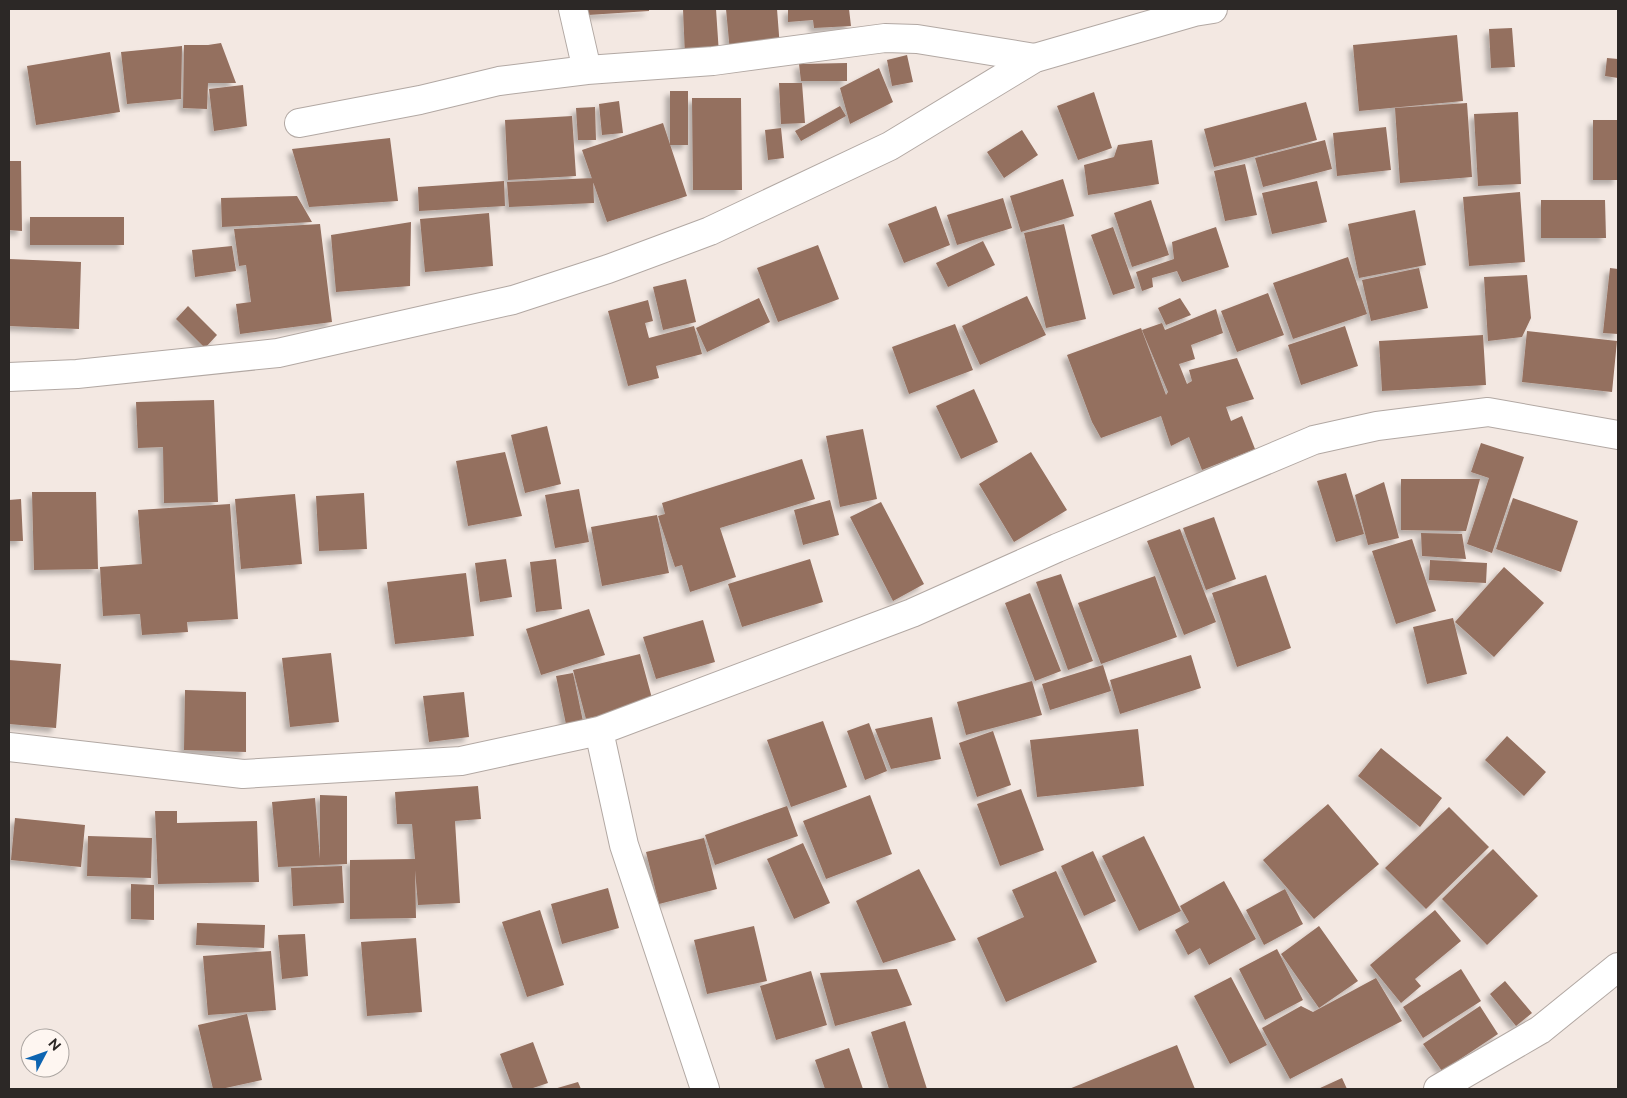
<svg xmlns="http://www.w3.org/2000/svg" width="1627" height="1098" font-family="Raleway,sans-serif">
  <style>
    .building { fill: #946f5f; filter: url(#shadow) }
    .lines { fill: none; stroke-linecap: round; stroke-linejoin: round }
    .minor-casing { stroke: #b2a8a3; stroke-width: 30 }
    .tertiary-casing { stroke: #b2a8a3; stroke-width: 30 }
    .minor { stroke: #fff; stroke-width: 28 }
    .tertiary { stroke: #fff; stroke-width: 28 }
  </style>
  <defs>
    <filter id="shadow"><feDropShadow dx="-4.5" dy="4.5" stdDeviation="2.5" flood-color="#0004"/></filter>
  </defs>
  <rect width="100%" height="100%" fill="#f3e8e2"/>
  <!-- building -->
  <path class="building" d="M587 9H649V11L588 15Z
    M683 9H716L719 54 685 56Z
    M726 9H777L780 48 730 52Z
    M788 9H849L851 26 814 28 813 20 788 22Z
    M1512 28 1515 67 1491 68 1489 29Z
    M1457 35 1463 101 1359 111 1353 45Z
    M221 43 236 83H208L207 109 183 108 184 45H208Z
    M182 46 181 99 127 104 121 52Z
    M110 52 120 112 36 125 27 66Z
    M907 55 913 82 892 86 887 60Z
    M1607 58 1618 59V78L1605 76Z
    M847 63V81H801L799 64Z
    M879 68 893 102 850 124 840 88Z
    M779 83H802L805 123 781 124Z
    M243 85 247 126 214 131 209 89Z
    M670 91H688V145H670Z
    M1094 92 1112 148 1078 160 1057 106Z
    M692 98H741L742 190H693Z
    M619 101 623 133 602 135 599 104Z
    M1306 102 1317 140 1214 167 1204 129Z
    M1467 103 1472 177 1400 183 1395 108Z
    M840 106 846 116 801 141 795 131Z
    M595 107 596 140H578L576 108Z
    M1518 112 1521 184 1478 186 1474 114Z
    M572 116 576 176 508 180 505 120Z
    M1593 120H1618V180H1593Z
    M663 123 687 196 607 222 582 150Z
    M1386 127 1391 170 1337 176 1333 133Z
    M781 128 784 158 768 160 765 130Z
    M1022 130 1038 155 1004 178 987 152Z
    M390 138 398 201 309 207 292 149Z
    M1152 140 1159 184 1088 195 1084 165 1114 157 1118 145Z
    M1325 140 1332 169 1263 187 1255 158Z
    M9 161H21L22 231 9 230Z
    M1245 164 1257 215 1225 221 1214 171Z
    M593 178 594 203 509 207 507 182Z
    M1063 179 1074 216 1021 232 1010 196Z
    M504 181 505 206 419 211 418 187Z
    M1317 181 1327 222 1272 234 1262 193Z
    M1520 192 1525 262 1469 266 1463 197Z
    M297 196 312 222 222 227 221 198Z
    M1003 198 1012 228 957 245 947 215Z
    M1151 200 1169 255 1132 267 1114 213Z
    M1541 200H1605L1606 238H1541Z
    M936 206 950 245 904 263 888 224Z
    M1415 210 1426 265 1359 278 1348 224Z
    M489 213 493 266 425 272 420 219Z
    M30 217H124V245H30Z
    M411 222 410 286 336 292 331 235Z
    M320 224 332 322 240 334 236 304 251 302 246 265 239 266 234 229Z
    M1064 224 1086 319 1046 328 1024 233Z
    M1113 227 1135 288 1113 295 1091 235Z
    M1216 227 1229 267 1182 282 1177 271 1152 278 1153 287 1142 291 1136 272 1174 259 1172 242Z
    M983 241 995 265 948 287 936 263Z
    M818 245 839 299 778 322 757 268Z
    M232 246 236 271 195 277 192 250Z
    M1348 257 1367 314 1293 339 1273 283Z
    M9 259 81 262 79 329 9 326Z
    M1419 268 1428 308 1371 321 1362 280Z
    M1610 268 1618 269V334L1603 333Z
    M1527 275 1531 318 1522 337 1488 341 1484 277Z
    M686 279 696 322 663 330 653 287Z
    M1268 293 1284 335 1237 352 1221 311Z
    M1027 296 1046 335 980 365 962 326Z
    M759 298 770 322 707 352 696 328Z
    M1180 298 1191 315 1166 325 1158 308Z
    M648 300 653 321 645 323 649 338 694 326 702 354 656 366 659 378 628 386 608 311Z
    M188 306 217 335 205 348 176 319Z
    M1216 309 1223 333 1191 345 1195 359 1179 364 1187 384 1192 381 1189 370 1237 358 1254 399 1226 407 1231 421 1242 416 1255 449 1202 470 1189 437 1171 446 1161 416 1101 438 1092 422 1067 355 1141 328 1166 395 1168 392 1142 330 1162 323 1165 330Z
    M955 324 973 370 909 394 892 347Z
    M1345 326 1358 366 1301 385 1288 345Z
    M1527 331 1617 341 1612 392 1522 382Z
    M1483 335 1486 385 1382 391 1379 341Z
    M974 389 998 442 961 459 936 406Z
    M214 400 218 502 164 503 163 447 138 448 136 402Z
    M547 426 561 484 525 493 511 435Z
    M863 429 877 499 840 507 826 436Z
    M1481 443 1524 457 1492 553 1467 544 1489 478 1471 472Z
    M505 452 522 516 468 526 456 461Z
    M1031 452 1067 510 1014 542 979 484Z
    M802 459 815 499 720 528 736 577 690 592 682 565 675 567 658 516 665 514 662 503Z
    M1346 473 1364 534 1336 542 1317 481Z
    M1401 479H1480L1466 531 1401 530Z
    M1384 482 1399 538 1368 545 1355 495Z
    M579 489 589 542 555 548 545 495Z
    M32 492H96L98 569 34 570Z
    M364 493 367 549 319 551 316 496Z
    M295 494 302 564 241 569 235 499Z
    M1513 498 1578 521 1561 572 1496 549Z
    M21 499 23 541H9V500Z
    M830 500 839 535 803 545 794 510Z
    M881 502 924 584 893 601 850 517Z
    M230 504 238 619 187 622 188 632 142 635 140 614 103 616 100 567 142 564 138 510Z
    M657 515 669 573 602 586 591 527Z
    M1214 517 1236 579 1206 590 1183 528Z
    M1180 529 1216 622 1184 635 1147 541Z
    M1421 533 1462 534 1466 559 1422 556Z
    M1412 539 1436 611 1396 624 1372 551Z
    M506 559 512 597 480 602 475 563Z
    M556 559 562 609 536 612 530 562Z
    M810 559 823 602 742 627 728 584Z
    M1430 560 1487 563 1486 583 1429 580Z
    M1504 567 1544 603 1494 657 1455 622Z
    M466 573 474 636 395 644 387 582Z
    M1061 574 1093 661 1068 670 1036 582Z
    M1266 575 1291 648 1237 667 1212 593Z
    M1155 576 1177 637 1101 664 1078 603Z
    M1030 593 1061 671 1035 681 1005 603Z
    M589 609 605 655 541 675 526 629Z
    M1453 618 1467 674 1427 684 1413 627Z
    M703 620 715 662 656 679 643 637Z
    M331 653 339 722 290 727 282 658Z
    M640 654 653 702 586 719 573 670Z
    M1191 655 1201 688 1120 714 1110 680Z
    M9 660 61 664 56 728 9 724Z
    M1103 665 1111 691 1050 710 1042 684Z
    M573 673 585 731 568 734 556 676Z
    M1032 681 1042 715 966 735 957 702Z
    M185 690 246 692V752L184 750Z
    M464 692 469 737 429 742 423 696Z
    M932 717 941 759 891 769 875 729Z
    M823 721 847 787 791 807 767 740Z
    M869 723 887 771 865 780 847 731Z
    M1138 729 1144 786 1037 797 1030 740Z
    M993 731 1011 785 977 797 959 743Z
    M1507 736 1546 772 1524 796 1485 760Z
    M1381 748 1442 798 1420 827 1358 776Z
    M478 786 481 819 455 821 460 903 418 905 415 870 416 918 350 919V860L415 859 412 824H397L395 792Z
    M1021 789 1044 850 1000 866 977 804Z
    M320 795 347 796V864L278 867 272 802 315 798 320 859Z
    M870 795 892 854 826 879 803 821Z
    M1328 804 1379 864 1314 919 1263 860Z
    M787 806 798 836 715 865 705 835Z
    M1449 807 1489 847 1426 909 1385 868Z
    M155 811H177V823L257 821 259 882 158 884Z
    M15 818 85 825 81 867 11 860Z
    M88 836 152 838 151 878 87 876Z
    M1144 836 1181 911 1139 931 1102 856Z
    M704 838 717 889 659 904 646 852Z
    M803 843 830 903 794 919 767 859Z
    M1493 849 1538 896 1487 945 1442 899Z
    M1093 851 1116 901 1084 916 1061 866Z
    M342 866 344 903 293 906 291 868Z
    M919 869 956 940 883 963 856 901Z
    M1056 871 1097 962 1006 1002 977 938 1024 917 1012 890Z
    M1224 881 1256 939 1209 965 1200 948 1188 955 1175 930 1189 922 1180 906Z
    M131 884 154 885V920L131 919Z
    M608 888 619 928 562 944 551 904Z
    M1285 889 1303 924 1264 945 1246 910Z
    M540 910 564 985 527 997 502 922Z
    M1435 910 1461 941 1415 979 1421 986 1401 1003 1370 965Z
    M197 923 265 925 264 948 196 945Z
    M754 926 767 981 707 994 694 940Z
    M1319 926 1358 981 1319 1008 1281 954Z
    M305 934 308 976 282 979 278 935Z
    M416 938 422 1012 367 1016 361 942Z
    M1277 949 1303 1000 1265 1020 1239 969Z
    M271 951 276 1010 208 1015 203 956Z
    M897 969 912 1005 835 1026 820 973Z
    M1461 969 1481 1001 1423 1038 1403 1007Z
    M811 971 827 1025 776 1040 760 986Z
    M1231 977 1267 1045 1230 1064 1194 996Z
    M1376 978 1402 1021 1290 1079 1262 1028 1301 1006 1313 1012Z
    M1505 981 1532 1013 1516 1026 1490 994Z
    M1480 1006 1498 1034 1442 1071 1423 1044Z
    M247 1014 262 1080 221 1089H213L198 1025Z
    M905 1021 927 1089H889L871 1032Z
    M533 1042 548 1083 530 1089H513L500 1054Z
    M1177 1045 1195 1089H1069Z
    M849 1048 863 1089H825L815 1060Z
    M1342 1078 1347 1089H1318Z
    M578 1082 581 1089H554Z"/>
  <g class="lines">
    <!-- minor casing -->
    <g class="minor-casing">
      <path id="minor" d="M573 9 587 70
        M299 123 420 100 499 81 587 70 713 61 885 38 917 39 1035 58
        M599 731 624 845 705 1089
        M9 747 243 774 461 761 599 731 912 613 1057 548 1314 440 1377 426 1488 412 1618 435
        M1438 1089 1540 1030 1618 967"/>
    </g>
    <!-- tertiary casing -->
    <g class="tertiary-casing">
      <path id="tertiary" d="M9 377 77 374 278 353 513 300 608 269 710 231 890 146 1035 58 1194 12 1213 9"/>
    </g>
    <!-- minor -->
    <use href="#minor" class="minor"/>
    <!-- tertiary -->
    <use href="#tertiary" class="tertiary"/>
  </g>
  <!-- border -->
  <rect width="1627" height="1098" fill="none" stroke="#2c2826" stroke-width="20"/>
  <!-- north arrow -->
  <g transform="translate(45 1053) rotate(49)"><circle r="24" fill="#fef6f1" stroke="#aaa4a0"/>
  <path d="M0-4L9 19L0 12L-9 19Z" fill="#0d64b1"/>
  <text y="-8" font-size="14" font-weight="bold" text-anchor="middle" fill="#2c2826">N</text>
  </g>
</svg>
